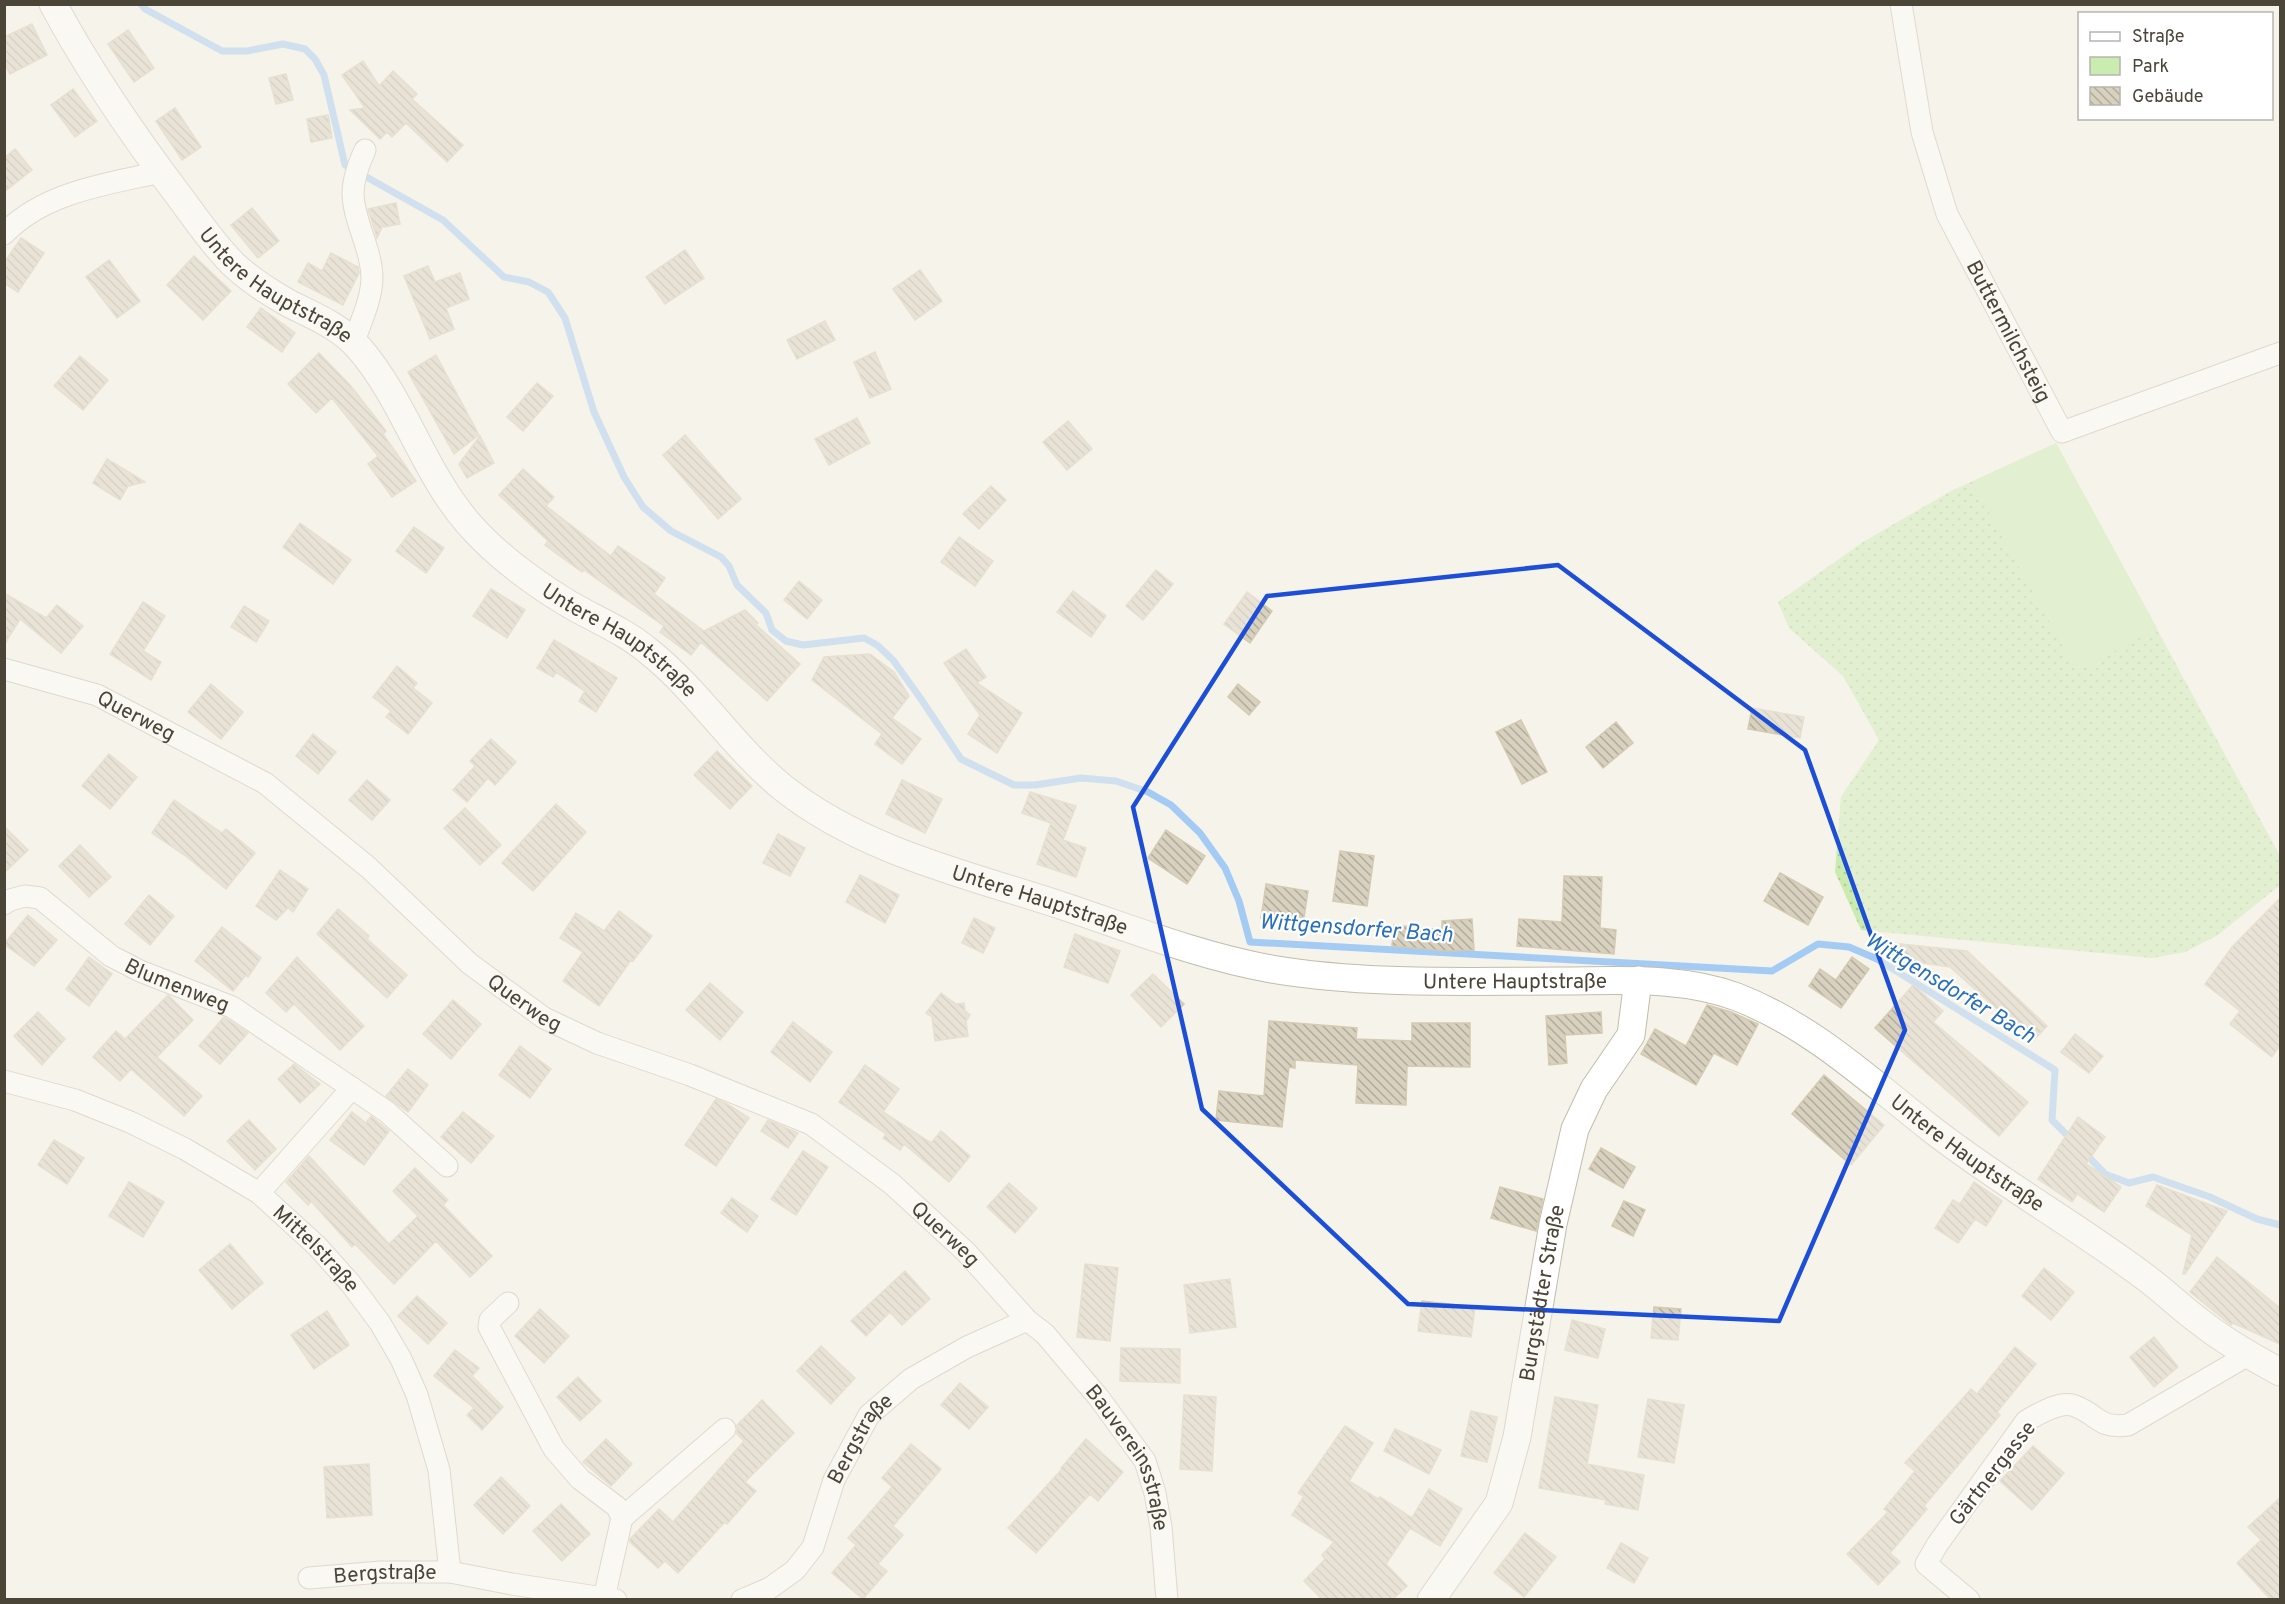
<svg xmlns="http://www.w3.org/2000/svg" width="2285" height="1604" font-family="Overpass,sans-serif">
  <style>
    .green { fill: url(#green-dots) }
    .pitch { fill: #cbecb1 }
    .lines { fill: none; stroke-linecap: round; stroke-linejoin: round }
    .stream { stroke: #a4cbf4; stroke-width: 7 }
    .building { fill: url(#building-back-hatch); stroke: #d3cab1; stroke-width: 1.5 }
    .minor-casing { stroke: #c2bcac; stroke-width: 23 }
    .tertiary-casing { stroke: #c2bcac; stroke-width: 29 }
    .minor { stroke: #fff; stroke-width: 21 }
    .tertiary { stroke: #fff; stroke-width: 27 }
    .marked { fill: none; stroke: #1d4ed8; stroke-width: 4.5; stroke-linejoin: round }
    .labels { text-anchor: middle; stroke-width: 4.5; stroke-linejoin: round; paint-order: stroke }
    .street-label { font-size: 21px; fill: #4a4537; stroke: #fff }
    .water-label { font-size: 22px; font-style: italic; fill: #2970bd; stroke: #fff }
  </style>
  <defs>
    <pattern id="green-dots" width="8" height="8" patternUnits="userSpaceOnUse" patternTransform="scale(1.5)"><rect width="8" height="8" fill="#cbecb1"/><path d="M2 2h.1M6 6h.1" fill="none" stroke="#b0cc99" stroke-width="1.8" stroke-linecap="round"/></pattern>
    <pattern id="building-back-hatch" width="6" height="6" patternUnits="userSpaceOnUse" patternTransform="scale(1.5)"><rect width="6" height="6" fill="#d8d1bf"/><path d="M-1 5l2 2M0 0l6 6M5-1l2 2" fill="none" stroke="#b1ab9c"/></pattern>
  </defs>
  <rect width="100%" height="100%" fill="#f6f3ea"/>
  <!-- green -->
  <path class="green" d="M2056 443 2280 856V885L2218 935 2185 952 2152 958 1861 930 1835 872 1841 797 1879 740 1843 676 1789 628 1778 602 1863 542 1951 491Z"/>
  <!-- pitch -->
  <path class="pitch" d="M2056 443 2157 628 2077 672 1972 482Z"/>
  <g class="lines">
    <!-- stream -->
    <path class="stream" d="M141 4 145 9 222 51H247L283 44 305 49 315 59 324 75 345 165 443 220 504 277 529 282 548 292 565 318 594 412 624 477 643 507 671 531 721 557 729 566 737 585 766 613 772 630 786 641 803 645 864 638 877 645 893 660 921 699 961 759 1014 785H1035L1081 778 1116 781 1148 792 1171 805 1200 833 1225 868 1239 901 1250 942 1772 971 1818 944 1849 947 1877 959 2055 1070 2052 1120 2072 1140
      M2084 1152 2105 1174 2129 1183 2153 1177 2210 1197 2257 1219 2280 1225"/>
  </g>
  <!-- building -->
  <path class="building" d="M32 24 47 55 10 74 4 63V37Z
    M128 30 154 68 134 82 108 44Z
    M363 61 379 86 393 71 417 94 412 99 463 145 447 162 406 123 392 137 387 132 380 139 350 110 365 108 342 75Z
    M286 74 293 100 276 104 269 78Z
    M73 89 97 121 75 137 51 105Z
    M175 108 201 147 182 160 156 121Z
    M328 115 332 138 311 142 307 119Z
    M15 149 32 170 4 192V158Z
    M396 203 400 224 384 227 383 225 377 238 368 209Z
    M252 208 279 241 258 258 231 225Z
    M21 238 44 253 18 292 4 283V263Z
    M685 250 704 278 665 304 646 277Z
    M331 253 358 267 359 273 343 305 298 282 308 263 322 271Z
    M194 256 231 291 203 320 167 285Z
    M109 260 140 301 117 318 86 277Z
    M428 266 435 282 460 273 469 299 446 308 454 329 430 339 404 276Z
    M920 270 942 301 915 320 893 289Z
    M261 308 295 333 282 352 247 327Z
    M825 321 835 340 797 359 787 340Z
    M875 352 891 389 870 398 854 362Z
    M319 353 350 385 386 431 383 434 416 481 392 497 368 464 378 456 332 398 316 413 288 384Z
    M436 355 479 435 454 454 408 372Z
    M80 356 108 380 83 410 54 386Z
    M537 383 553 396 523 431 507 417Z
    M857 418 870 443 829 465 815 439Z
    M1068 421 1092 449 1067 470 1043 442Z
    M685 435 741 499 718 519 663 455Z
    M480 436 494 463 467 478 459 464Z
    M107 459 145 482 128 486 120 500 93 483Z
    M523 469 554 497 546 506 611 556 618 546 665 578 654 594 704 631 745 610 758 623 756 625 800 664 767 701 701 642 691 655 660 632 664 626 584 570 582 572 545 545 548 541 499 495Z
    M991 486 1006 500 979 529 963 514Z
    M300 523 351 560 333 584 283 547Z
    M414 527 444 548 426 573 396 551Z
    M959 537 993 561 975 586 941 562Z
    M1156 570 1173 584 1143 620 1126 606Z
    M799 581 822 600 807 619 784 600Z
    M491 589 525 610 507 638 473 616Z
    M1073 591 1106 616 1091 637 1057 612Z
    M1247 592 1272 611 1250 643 1224 624Z
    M4 593 46 618 57 605 83 626 61 653 20 619 4 645Z
    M143 602 165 616 143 651 161 662 151 680 110 654Z
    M244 606 269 621 256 642 231 627Z
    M554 640 617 678 596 712 579 701 585 691 556 672 553 677 537 668Z
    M966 649 986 677 977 683 1022 713 997 753 968 734 980 715 944 663Z
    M870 654 894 672 909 696 892 718 921 739 902 764 875 744 882 734 812 680 824 657Z
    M397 666 417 683 413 688 432 703 408 734 386 717 391 711 373 697Z
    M211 684 243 712 221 739 188 712Z
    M1238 684 1260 702 1249 715 1228 697Z
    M1752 708 1804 717 1800 738 1748 729Z
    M1521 720 1547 772 1522 784 1496 732Z
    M1616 722 1633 743 1603 768 1586 747Z
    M313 734 336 752 318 774 296 756Z
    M491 739 516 762 495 785 488 778 467 802 453 790 475 766 470 761Z
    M717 751 752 786 730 809 694 775Z
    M109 754 137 777 110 809 82 786Z
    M367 780 390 800 372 820 349 800Z
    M902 780 942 799 925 833 886 814Z
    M1030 792 1076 806 1063 840 1086 848 1076 877 1037 864 1051 823 1022 813Z
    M174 800 222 833 226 829 255 853 226 889 187 857 152 833Z
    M556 804 586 832 533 891 502 863Z
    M465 808 501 845 480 865 444 828Z
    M4 826 28 850 4 873Z
    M1166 830 1205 856 1187 884 1148 858Z
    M778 834 805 848 790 876 763 863Z
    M80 845 111 877 89 897 59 866Z
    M1340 851 1374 856 1367 906 1333 901Z
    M280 870 308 889 293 912 288 908 276 920 256 906Z
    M1780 873 1823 897 1808 925 1764 901Z
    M860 875 899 895 885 923 846 902Z
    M1564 876 1602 877 1600 928 1616 930 1614 954 1517 946 1519 919 1562 922Z
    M1266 884 1308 891 1303 924 1261 918Z
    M149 895 174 916 150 945 125 924Z
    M2280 898V1045L2272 1057 2230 1024 2240 1011 2205 984 2232 947Z
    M338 909 369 936 367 939 407 975 387 998 317 934Z
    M619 911 652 936 633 961 631 960 599 1006 563 981 583 952 560 938 576 913 604 931Z
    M28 915 57 940 34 966 4 944Z
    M974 918 995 928 983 953 962 943Z
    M1472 919 1474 950 1447 951 1392 946 1394 925 1442 930V921Z
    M222 927 261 958 248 977 246 975 233 991 195 961Z
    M1075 934 1120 951 1108 983 1064 967Z
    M1891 943 1967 951 2047 1026 2033 1041 1950 967 1889 958Z
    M89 957 112 974 89 1006 66 989Z
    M297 957 364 1026 340 1050 294 1004 286 1012 266 993Z
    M1852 957 1869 969 1841 1008 1809 986 1820 969 1836 980Z
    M1153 974 1184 1004 1161 1027 1131 995Z
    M710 983 743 1012 720 1040 686 1010Z
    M1913 985 1943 1011 1933 1022 2028 1102 1999 1136 1875 1028Z
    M941 993 956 1004 964 1003 965 1011 970 1015 966 1021 968 1036 935 1041 932 1017 926 1013Z
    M168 995 193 1020 157 1057 202 1096 184 1116 131 1069 120 1081 93 1057 116 1031 125 1039Z
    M453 1000 481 1024 451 1059 423 1034Z
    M1707 1005 1731 1012 1758 1024 1737 1065 1714 1053 1696 1085 1641 1054 1655 1029 1686 1046Z
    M38 1012 65 1039 42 1065 14 1036Z
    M1601 1012 1602 1033 1565 1035 1567 1063 1549 1065 1546 1016Z
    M224 1017 248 1033 220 1064 199 1046Z
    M1269 1021 1357 1028 1356 1039 1412 1041V1023H1470V1067L1407 1066 1406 1105 1356 1103 1358 1065 1295 1060V1068L1289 1067 1282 1127 1216 1120 1219 1091 1264 1096Z
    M793 1022 832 1052 810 1082 771 1052Z
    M2075 1034 2103 1056 2089 1073 2061 1052Z
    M520 1046 551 1069 530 1098 499 1075Z
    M294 1064 320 1084 300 1103 278 1079Z
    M865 1065 899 1089 883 1112 931 1143 941 1131 970 1156 949 1182 904 1144 900 1150 883 1138 886 1134 839 1102Z
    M408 1069 428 1085 408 1112 386 1096Z
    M1824 1075 1884 1125 1851 1165 1792 1114Z
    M716 1099 727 1104 749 1118 716 1166 685 1145Z
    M352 1112 366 1123 371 1116 389 1131 364 1165 330 1140Z
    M463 1112 494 1136 471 1163 441 1137Z
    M2078 1117 2105 1137 2086 1164 2121 1187 2104 1212 2077 1194 2072 1202 2038 1179Z
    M249 1120 276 1149 255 1170 227 1141Z
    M768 1120 798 1133 788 1148 761 1131Z
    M54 1140 84 1158 67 1184 38 1165Z
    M1601 1148 1635 1167 1623 1188 1589 1169Z
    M803 1151 828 1167 796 1215 771 1199Z
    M309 1156 389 1244 418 1216 393 1191 415 1168 448 1200 443 1205 492 1256 470 1277 436 1241 394 1284 355 1244 352 1247 311 1201 308 1205 286 1182Z
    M129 1182 164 1202 143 1237 109 1216Z
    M1974 1182 2002 1201 1986 1226 1975 1219 1958 1243 1935 1228 1953 1200 1960 1204Z
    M1009 1183 1037 1208 1015 1233 987 1207Z
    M2157 1185 2227 1211 2185 1274H2183L2192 1235 2146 1206Z
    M1500 1187 1543 1199 1536 1231 1491 1218Z
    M732 1198 758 1216 747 1232 721 1213Z
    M1624 1201 1645 1210 1633 1236 1612 1226Z
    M230 1244 263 1283 232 1309 199 1270Z
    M2217 1257 2280 1308V1344L2233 1323 2231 1325 2190 1292Z
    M1085 1264 1118 1268 1110 1341 1077 1337Z
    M2044 1268 2074 1292 2051 1320 2022 1296Z
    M905 1271 930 1299 902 1325 890 1312 866 1336 851 1321Z
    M1230 1279 1236 1327 1190 1333 1184 1285Z
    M417 1296 447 1323 428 1344 398 1316Z
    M1422 1301 1475 1307 1471 1337 1418 1331Z
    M1654 1307 1681 1309 1678 1340 1651 1338Z
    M540 1309 569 1336 544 1363 515 1336Z
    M327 1311 349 1345 314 1369 291 1335Z
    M1572 1320 1605 1329 1598 1358 1565 1350Z
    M2154 1337 2178 1367 2154 1387 2130 1357Z
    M821 1346 855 1378 831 1404 797 1371Z
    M2015 1347 2036 1364 1997 1412 2000 1415 1924 1506 1927 1509 1890 1553 1900 1562 1878 1585 1847 1554 1888 1512 1884 1509 1915 1471 1905 1463 1971 1389 1977 1394Z
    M1121 1348 1180 1349V1383L1120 1381Z
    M455 1350 479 1368 472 1376 503 1407 482 1430 467 1415 474 1408 434 1376Z
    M578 1377 601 1401 580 1421 557 1397Z
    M960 1383 988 1407 969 1429 941 1405Z
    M1184 1395 1216 1397 1212 1471 1180 1469Z
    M1555 1397 1598 1405 1587 1464 1644 1475 1638 1510 1605 1504 1606 1500 1539 1488Z
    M1648 1399 1684 1405 1674 1463 1638 1457Z
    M762 1400 794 1433 745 1482 756 1491 727 1524 725 1522 678 1573 665 1561 658 1568 630 1542V1539L659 1509 673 1522 744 1441 737 1434V1425Z
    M1471 1411 1497 1417 1487 1462 1461 1456Z
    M1345 1426 1373 1443 1349 1481 1378 1499 1380 1497 1412 1518 1429 1489 1462 1509 1440 1546 1410 1528 1386 1564 1407 1586 1393 1599H1322L1304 1581 1325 1559 1322 1555 1334 1542 1292 1515 1304 1496 1298 1493Z
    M1395 1429 1441 1450 1429 1474 1384 1451Z
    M606 1439 632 1464 611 1486 583 1462Z
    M1086 1439 1123 1472 1098 1501 1090 1494 1036 1553 1008 1528 1062 1469 1061 1468Z
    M911 1444 941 1469 893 1526 903 1535 878 1564 887 1571 863 1599 832 1573 856 1545 848 1538 892 1487 882 1478Z
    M2033 1446 2064 1473 2032 1510 2000 1481Z
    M369 1464 372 1515 327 1518 324 1467Z
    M501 1477 530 1506 503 1534 474 1505Z
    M2280 1498V1599H2270L2237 1563 2261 1540 2248 1527Z
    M561 1504 590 1534 562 1561 533 1531Z
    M1525 1533 1556 1557 1524 1597 1494 1573Z
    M1621 1543 1648 1558 1634 1583 1607 1568Z"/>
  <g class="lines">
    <!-- minor casing -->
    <g class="minor-casing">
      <g id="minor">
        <path id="s1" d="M1901 4 1922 132 1947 214 2062 432 2280 353"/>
        <path d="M4 234C44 192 107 184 161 172"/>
        <path d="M354 341C361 321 371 301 372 279 372 249 354 223 353 194 353 179 359 163 365 150"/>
        <path id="s2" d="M4 669 97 695 265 783 369 868 470 964 544 1018 597 1043 690 1075 811 1124 892 1184 966 1252 1027 1320 1045 1334 1099 1398 1145 1461 1155 1493 1161 1527 1167 1600"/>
        <path id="s3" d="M4 904 10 900 25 896 40 898 111 956 140 971 232 1007 352 1088 259 1193"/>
        <path id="s4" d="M4 1081 75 1100 130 1122 185 1149 259 1193 317 1246 351 1284 380 1323 401 1359 417 1395 439 1470 450 1572"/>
        <path d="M352 1088 387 1112 447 1166"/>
        <path d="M508 1303 490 1320 489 1327 554 1449 580 1479 617 1507 622 1518 604 1598"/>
        <path d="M622 1518 725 1429"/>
        <path id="s5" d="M309 1578 381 1572H450L512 1584 616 1600"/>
        <path id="s6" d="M742 1600 770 1588 795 1570 813 1547 834 1480 869 1415 911 1379 967 1347 1027 1320"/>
        <path d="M1969 1600 1926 1564 1937 1545 2026 1421C2038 1414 2061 1400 2075 1406 2099 1415 2098 1429 2128 1425L2248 1355"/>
      </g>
    </g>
    <!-- tertiary casing -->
    <g class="tertiary-casing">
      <g id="tertiary">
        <path id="s7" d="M53 4C90 73 135 138 182 200 198 222 214 245 233 264 250 280 270 293 290 304 314 316 341 327 359 348 404 400 423 471 468 523 494 553 530 580 564 601 591 618 622 629 647 650 698 690 732 746 782 787 862 851 965 874 1060 905 1129 928 1199 956 1271 969 1367 985 1463 981 1560 981 1619 981 1680 976 1737 997 1810 1025 1869 1080 1930 1128 1999 1182 2076 1225 2145 1277 2164 1291 2180 1307 2199 1321 2224 1341 2252 1357 2280 1372"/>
        <path id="s8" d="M1431 1600 1499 1503 1517 1437 1553 1224 1575 1129 1594 1089 1631 1035 1638 980"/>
      </g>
    </g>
    <!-- minor -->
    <use href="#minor" class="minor"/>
    <!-- tertiary -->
    <use href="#tertiary" class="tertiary"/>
  </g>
  <!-- marked area -->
  <path d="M0 0H2285V1604H0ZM1558 565 1805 750 1905 1030 1779 1321 1408 1304 1202 1109 1133 807 1267 596Z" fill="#f6f3ea" fill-opacity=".55" fill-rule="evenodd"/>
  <path class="marked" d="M1558 565 1805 750 1905 1030 1779 1321 1408 1304 1202 1109 1133 807 1267 596Z"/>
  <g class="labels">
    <!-- street labels -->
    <g class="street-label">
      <text dy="7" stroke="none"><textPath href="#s7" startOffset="364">Untere Hauptstraße</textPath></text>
      <text dy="7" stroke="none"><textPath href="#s1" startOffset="348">Buttermilchsteig</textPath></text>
      <text dy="7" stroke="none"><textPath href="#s7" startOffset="868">Untere Hauptstraße</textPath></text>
      <text dy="7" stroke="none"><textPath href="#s2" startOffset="141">Querweg</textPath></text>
      <text dy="7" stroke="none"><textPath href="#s7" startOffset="1372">Untere Hauptstraße</textPath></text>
      <text dy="7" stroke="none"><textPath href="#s7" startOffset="1858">Untere Hauptstraße</textPath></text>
      <text dy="7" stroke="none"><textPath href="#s3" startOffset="202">Blumenweg</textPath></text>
      <text dy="7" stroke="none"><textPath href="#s2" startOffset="627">Querweg</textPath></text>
      <text dy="7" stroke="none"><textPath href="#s7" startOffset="2361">Untere Hauptstraße</textPath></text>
      <text dy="7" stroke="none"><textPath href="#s2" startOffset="1113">Querweg</textPath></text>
      <text dy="7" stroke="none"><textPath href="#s4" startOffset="360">Mittelstraße</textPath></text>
      <text dy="7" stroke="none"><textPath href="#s8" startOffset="333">Burgstädter Straße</textPath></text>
      <text dy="7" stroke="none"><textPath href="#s6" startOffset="210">Bergstraße</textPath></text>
      <text dy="7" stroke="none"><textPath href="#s2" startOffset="1406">Bauvereinsstraße</textPath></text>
      <text transform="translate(1992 1473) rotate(-52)" y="7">Gärtnergasse</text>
      <text dy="7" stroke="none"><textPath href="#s5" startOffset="76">Bergstraße</textPath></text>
    </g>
    <!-- water labels -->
    <g class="water-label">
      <text transform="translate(1356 927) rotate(4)" y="8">Wittgensdorfer Bach</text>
      <text transform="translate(1951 987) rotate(31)" y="8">Wittgensdorfer Bach</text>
    </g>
  </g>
  <!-- border -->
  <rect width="2285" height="1604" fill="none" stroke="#4a4537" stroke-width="12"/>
  <!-- legend -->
  <rect x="2078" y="12" width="195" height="108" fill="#ffffff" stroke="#b7b5af" stroke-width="1.5"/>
  <rect x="2090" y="32" width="30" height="9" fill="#ffffff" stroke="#b7b5af" stroke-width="1.5"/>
  <text x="2132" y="42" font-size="18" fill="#4a4537">Straße</text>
  <rect x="2090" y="57" width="30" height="18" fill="#cbecb1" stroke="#b7b5af" stroke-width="1.5"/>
  <text x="2132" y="72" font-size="18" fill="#4a4537">Park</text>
  <rect x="2090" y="87" width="30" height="18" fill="url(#building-back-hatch)" stroke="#b7b5af" stroke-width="1.5"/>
  <text x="2132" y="102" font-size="18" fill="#4a4537">Gebäude</text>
</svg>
